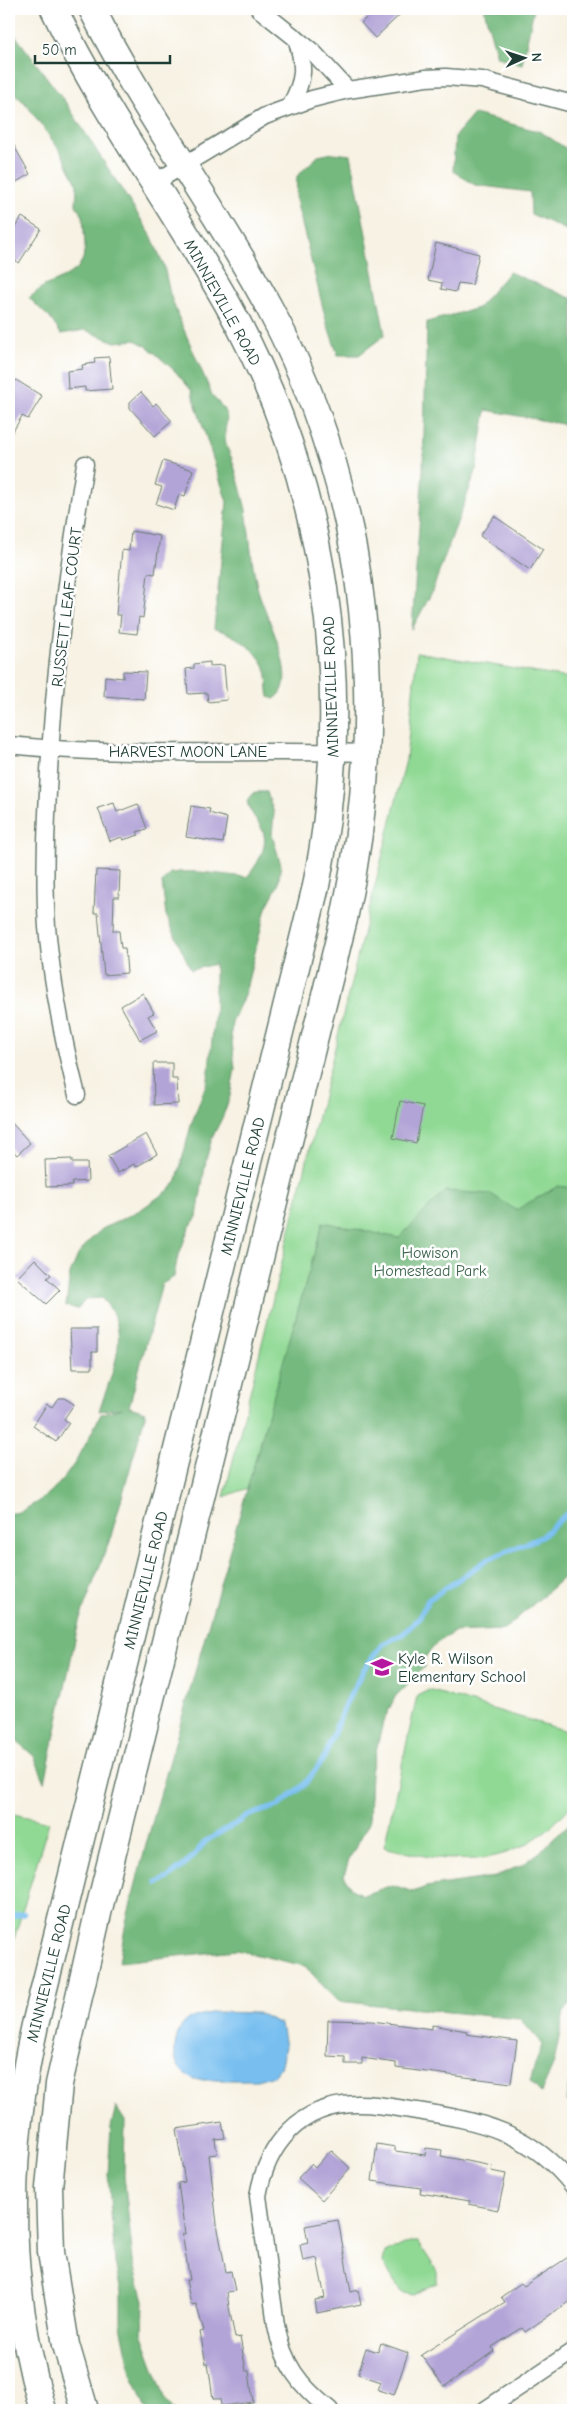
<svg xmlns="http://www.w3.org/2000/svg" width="582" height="2419" font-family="'Comic Neue',sans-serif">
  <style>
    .green { fill: #90d994; stroke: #588b64 }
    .forest { fill: #74b97e; stroke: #4a7b59 }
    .water { fill: #78bff0; stroke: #4c7e92 }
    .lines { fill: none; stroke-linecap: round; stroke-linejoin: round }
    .stream { stroke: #78bff0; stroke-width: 5.5 }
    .building { fill: #b2a4d7 }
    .street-casing { stroke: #6b7c71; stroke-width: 19 }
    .primary-casing { stroke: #6b7c71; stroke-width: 29 }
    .street { stroke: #fff; stroke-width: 16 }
    .primary { stroke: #fff; stroke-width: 26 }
    .labels { text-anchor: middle; stroke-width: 5; stroke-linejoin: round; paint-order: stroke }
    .street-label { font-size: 16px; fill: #1f3d34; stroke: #fff }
    .park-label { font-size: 16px; fill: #3b644c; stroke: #fff }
    .poi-label { font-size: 16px; fill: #1f3d34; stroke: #fff; text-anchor: start }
  </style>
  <rect width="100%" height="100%" fill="#fff"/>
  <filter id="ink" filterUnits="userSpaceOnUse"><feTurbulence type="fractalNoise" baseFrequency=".02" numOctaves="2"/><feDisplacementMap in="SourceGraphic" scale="10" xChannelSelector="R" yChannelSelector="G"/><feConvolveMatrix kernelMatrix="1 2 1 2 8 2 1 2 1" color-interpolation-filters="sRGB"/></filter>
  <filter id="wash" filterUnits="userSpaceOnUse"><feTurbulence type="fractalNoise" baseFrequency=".0096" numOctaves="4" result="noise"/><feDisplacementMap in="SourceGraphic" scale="20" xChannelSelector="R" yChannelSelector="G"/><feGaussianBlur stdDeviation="1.12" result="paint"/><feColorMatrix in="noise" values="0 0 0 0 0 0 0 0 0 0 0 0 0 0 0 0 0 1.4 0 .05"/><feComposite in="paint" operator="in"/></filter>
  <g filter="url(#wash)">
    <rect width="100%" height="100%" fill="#f7f2e3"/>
    <!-- green -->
    <path class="green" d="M417 652 573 679V1363L224 1497 406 760Z
      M429 1690 563 1730 573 1739V1803C519 1870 461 1867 384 1847L417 1696Z
      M9 1813 49 1822 9 1956Z
      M409 2242H418L437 2271V2283L413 2295 401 2292 383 2263 385 2253Z"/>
    <!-- forest -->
    <path class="forest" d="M484 9H534L522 64 497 57Z
      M9 20 15 35 66 103 151 235 164 266 170 294 178 316 213 397C237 420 221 420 226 444 227 449 230 454 232 459 237 475 242 493 246 510 250 536 251 561 257 586 262 611 304 683 274 699L269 697C267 689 268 678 266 670 260 651 232 632 214 629L227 502 191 390 175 371 148 347 135 340 115 342 85 330 61 334 50 318 29 298 44 286 59 280 77 269 83 259 85 246 83 216 76 205 77 184 61 152 26 104 9 89Z
      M474 114 541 132 573 153V233L531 214 530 192 475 185 453 171 455 136Z
      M333 153 351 155 385 335 359 355H338L327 324 296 200 297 176 318 156Z
      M509 272 573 299V426L486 410 476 471 431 594 412 629 423 469 427 322 478 308Z
      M255 792H267L274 813 272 835 281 865 278 885 266 908 245 993 232 1022 231 1033 235 1069 230 1096 223 1116 212 1138 206 1160 197 1217 189 1228 177 1260 174 1277 162 1284 129 1407 146 1412 111 1536 79 1621 45 1782 34 1756 9 1735V1513C19 1514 25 1509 34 1504 69 1483 83 1449 101 1414L122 1408 99 1411C111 1374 135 1330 101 1298L86 1299 78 1309 66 1306 70 1274 78 1255 89 1241 102 1229 140 1210 169 1190 177 1180 191 1125 208 1079 215 1010V964L191 970 166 915 162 883 170 873C196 869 221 875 247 877 257 865 270 845 262 829 257 819 249 812 247 801Z
      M558 1186 573 1188V1569L504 1630 454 1632 437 1643 425 1657 424 1667 395 1697 383 1722 371 1772 369 1823 349 1859 344 1875 351 1889 363 1895 393 1885 413 1892 426 1887 494 1877 524 1864 541 1851 573 1820V2001L572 1999 564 2012 554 2063 541 2093 530 2081 542 2044 520 2019 337 2001 305 1966 236 1950 119 1962 126 1922 147 1841 323 1222 399 1238 445 1191 491 1194 516 1210Z
      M573 2076V2096L566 2102 569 2083Z
      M116 2107 125 2121 124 2175 133 2261 144 2300 143 2338 166 2400 175 2410H146L131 2373 121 2325V2293L115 2262 108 2174 111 2127Z"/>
    <!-- water -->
    <path class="water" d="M215 2012 257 2013 281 2024 285 2047 280 2068 274 2075 257 2080H194C176 2071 171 2056 177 2037 178 2031 183 2023 188 2020 195 2016 206 2014 215 2012Z"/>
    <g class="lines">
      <!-- stream -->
      <path class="stream" d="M157 1883 168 1878 188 1862 206 1841 250 1815 278 1806 304 1785 323 1760 345 1705 364 1669 383 1644 403 1634 419 1618 428 1600 487 1560 541 1537 573 1508
        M9 1916 24 1914"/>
    </g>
    <g id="blocks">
      <!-- building -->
      <path class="building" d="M359 9H406L375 38 361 23 367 17Z
        M9 137 30 174 13 184 9 176Z
        M22 217 41 229 19 263 9 256V236Z
        M436 243 479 254 472 285 458 283 456 292 441 289 442 283 428 280Z
        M109 357 112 389 85 391V387L68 389 67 371 83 369 82 365 95 363 94 358Z
        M16 380 42 396 28 419 22 416 9 438V392Z
        M141 392 153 406 156 403 172 421 155 436 130 408V402Z
        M163 461 193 470 185 496 179 494 174 510 156 504 162 487 155 485Z
        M494 516 543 549 530 570 480 536Z
        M131 531 160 536 155 574 148 573 143 618 139 617 137 634 119 632 121 615H116L122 550 129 551Z
        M210 662V666L224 665 227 700 208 702 207 693 188 694 186 669 194 668V664Z
        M123 671 146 672 144 699 104 696 105 676 123 678Z
        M114 803 117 812 138 804 147 829 137 832 139 835 123 840 122 837 110 841 98 808Z
        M191 806 210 809 209 813 227 818 223 843 186 837Z
        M96 870 120 871 119 897H114L113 931H119L121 948H125L127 973 104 975 98 913H94Z
        M143 993 154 1013 148 1016 157 1031 140 1040 121 1006Z
        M153 1063H172V1079H177L178 1104 154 1105Z
        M400 1101 423 1106 416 1143 393 1138Z
        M9 1120 30 1143 17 1155 9 1147Z
        M146 1134 157 1154 136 1167 134 1164 118 1173 108 1156Z
        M72 1159V1163H87L88 1181 72 1182V1186L46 1187 45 1160Z
        M35 1259 51 1275 47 1278 60 1290 46 1304 17 1278Z
        M70 1329H97V1352H92V1369H72Z
        M58 1398H64L74 1404 64 1419 69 1423 56 1442 33 1426 47 1404 52 1407Z
        M328 2020 372 2021 432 2029V2025L467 2031 466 2034 517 2041 511 2083 396 2068V2063L362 2058V2064H345V2057L327 2056Z
        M222 2122 225 2138 215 2139 217 2154 209 2155 217 2224 226 2272 231 2271 235 2291 227 2292 229 2307 235 2338 240 2337 246 2371H249L253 2402 221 2406 220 2399H213L208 2363 206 2364 200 2332 204 2331 196 2304 191 2305 186 2280H190L182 2234H185L178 2183 185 2182 176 2129Z
        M377 2144 395 2147V2151L425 2155 426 2148 442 2150 441 2156 492 2166 491 2171 506 2174 498 2210 469 2204 470 2201 420 2193 421 2188 372 2181Z
        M331 2150 350 2168 322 2200 298 2178 311 2164 315 2168Z
        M338 2220 351 2292 358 2290 361 2304 317 2313 315 2300 325 2298 317 2258 303 2261 300 2245 308 2243 305 2226Z
        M573 2254V2299L525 2332 522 2328 492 2347 494 2351 444 2387 421 2355 505 2302 501 2297 521 2283 524 2286Z
        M381 2343 408 2353 394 2395 378 2390 381 2382 358 2374 366 2348 378 2352Z"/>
    </g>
  </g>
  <g filter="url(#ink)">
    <use href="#blocks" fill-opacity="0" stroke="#6b7c71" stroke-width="1"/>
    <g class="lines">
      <!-- street casing -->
      <g class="street-casing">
        <path id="street" d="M259 9 313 52 348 90
          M290 106C305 79 305 67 296 38
          M154 183 265 116 312 99 348 90 426 78 446 77 482 80 573 104
          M9 745C128 758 248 749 368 753
          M77 1095C63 1040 52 984 47 927 44 882 46 836 48 791 53 681 67 572 85 464
          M330 2410C299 2385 283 2364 276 2325L258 2196C267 2144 300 2105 356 2104 376 2103 397 2108 417 2111 481 2121 531 2132 573 2186
          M485 2410 573 2351"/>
      </g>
      <!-- primary casing -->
      <g class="primary-casing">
        <path id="primary" d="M43 2410C6 2284 6 2153 35 2025L316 886C356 687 326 480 227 303 171 204 103 112 54 9
          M85 2410 66 2345 51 2252 49 2188 59 2084 99 1909 344 919C389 712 371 498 270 309 215 206 144 113 92 9"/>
      </g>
      <!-- street -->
      <use href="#street" class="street"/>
      <!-- primary -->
      <use href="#primary" class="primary"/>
    </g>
  </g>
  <!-- icons -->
  <defs>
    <g id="school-bare" transform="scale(1.725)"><path d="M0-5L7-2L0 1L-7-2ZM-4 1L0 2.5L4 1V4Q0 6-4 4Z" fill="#b5179e" stroke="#fff" stroke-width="2.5" paint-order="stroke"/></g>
  </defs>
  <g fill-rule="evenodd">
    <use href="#school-bare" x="382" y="1667"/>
  </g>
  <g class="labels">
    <!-- street labels -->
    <g class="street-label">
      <text transform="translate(223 302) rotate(61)" y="6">MINNIEVILLE ROAD</text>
      <text transform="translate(66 607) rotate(-83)" y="6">RUSSETT LEAF COURT</text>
      <text transform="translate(330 687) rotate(-92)" y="6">MINNIEVILLE ROAD</text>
      <text x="188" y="757">HARVEST MOON LANE</text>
      <text transform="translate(242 1186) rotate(-76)" y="6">MINNIEVILLE ROAD</text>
      <text transform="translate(145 1580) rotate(-76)" y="6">MINNIEVILLE ROAD</text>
      <text transform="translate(48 1973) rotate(-76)" y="6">MINNIEVILLE ROAD</text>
    </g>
    <!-- park labels -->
    <g class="park-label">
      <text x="430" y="1258">Howison<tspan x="430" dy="18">Homestead Park</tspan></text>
    </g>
    <!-- poi labels -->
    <g class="poi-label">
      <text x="398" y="1664">Kyle R. Wilson<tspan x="398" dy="18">Elementary School</tspan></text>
    </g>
  </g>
  <!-- margin -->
  <rect width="582" height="2419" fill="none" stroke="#fff" stroke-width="30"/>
  <!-- north arrow -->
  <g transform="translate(524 58) rotate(87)" stroke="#ffffff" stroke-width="4" paint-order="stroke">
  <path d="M0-4L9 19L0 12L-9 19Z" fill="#1f3d34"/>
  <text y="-8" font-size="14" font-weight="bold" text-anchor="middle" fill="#1f3d34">N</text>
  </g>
  <!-- scale -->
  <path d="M35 55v8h135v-8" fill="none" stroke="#1f3d34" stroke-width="2.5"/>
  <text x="42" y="55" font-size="15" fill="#1f3d34" stroke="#ffffff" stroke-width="4" paint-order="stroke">50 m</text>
</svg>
